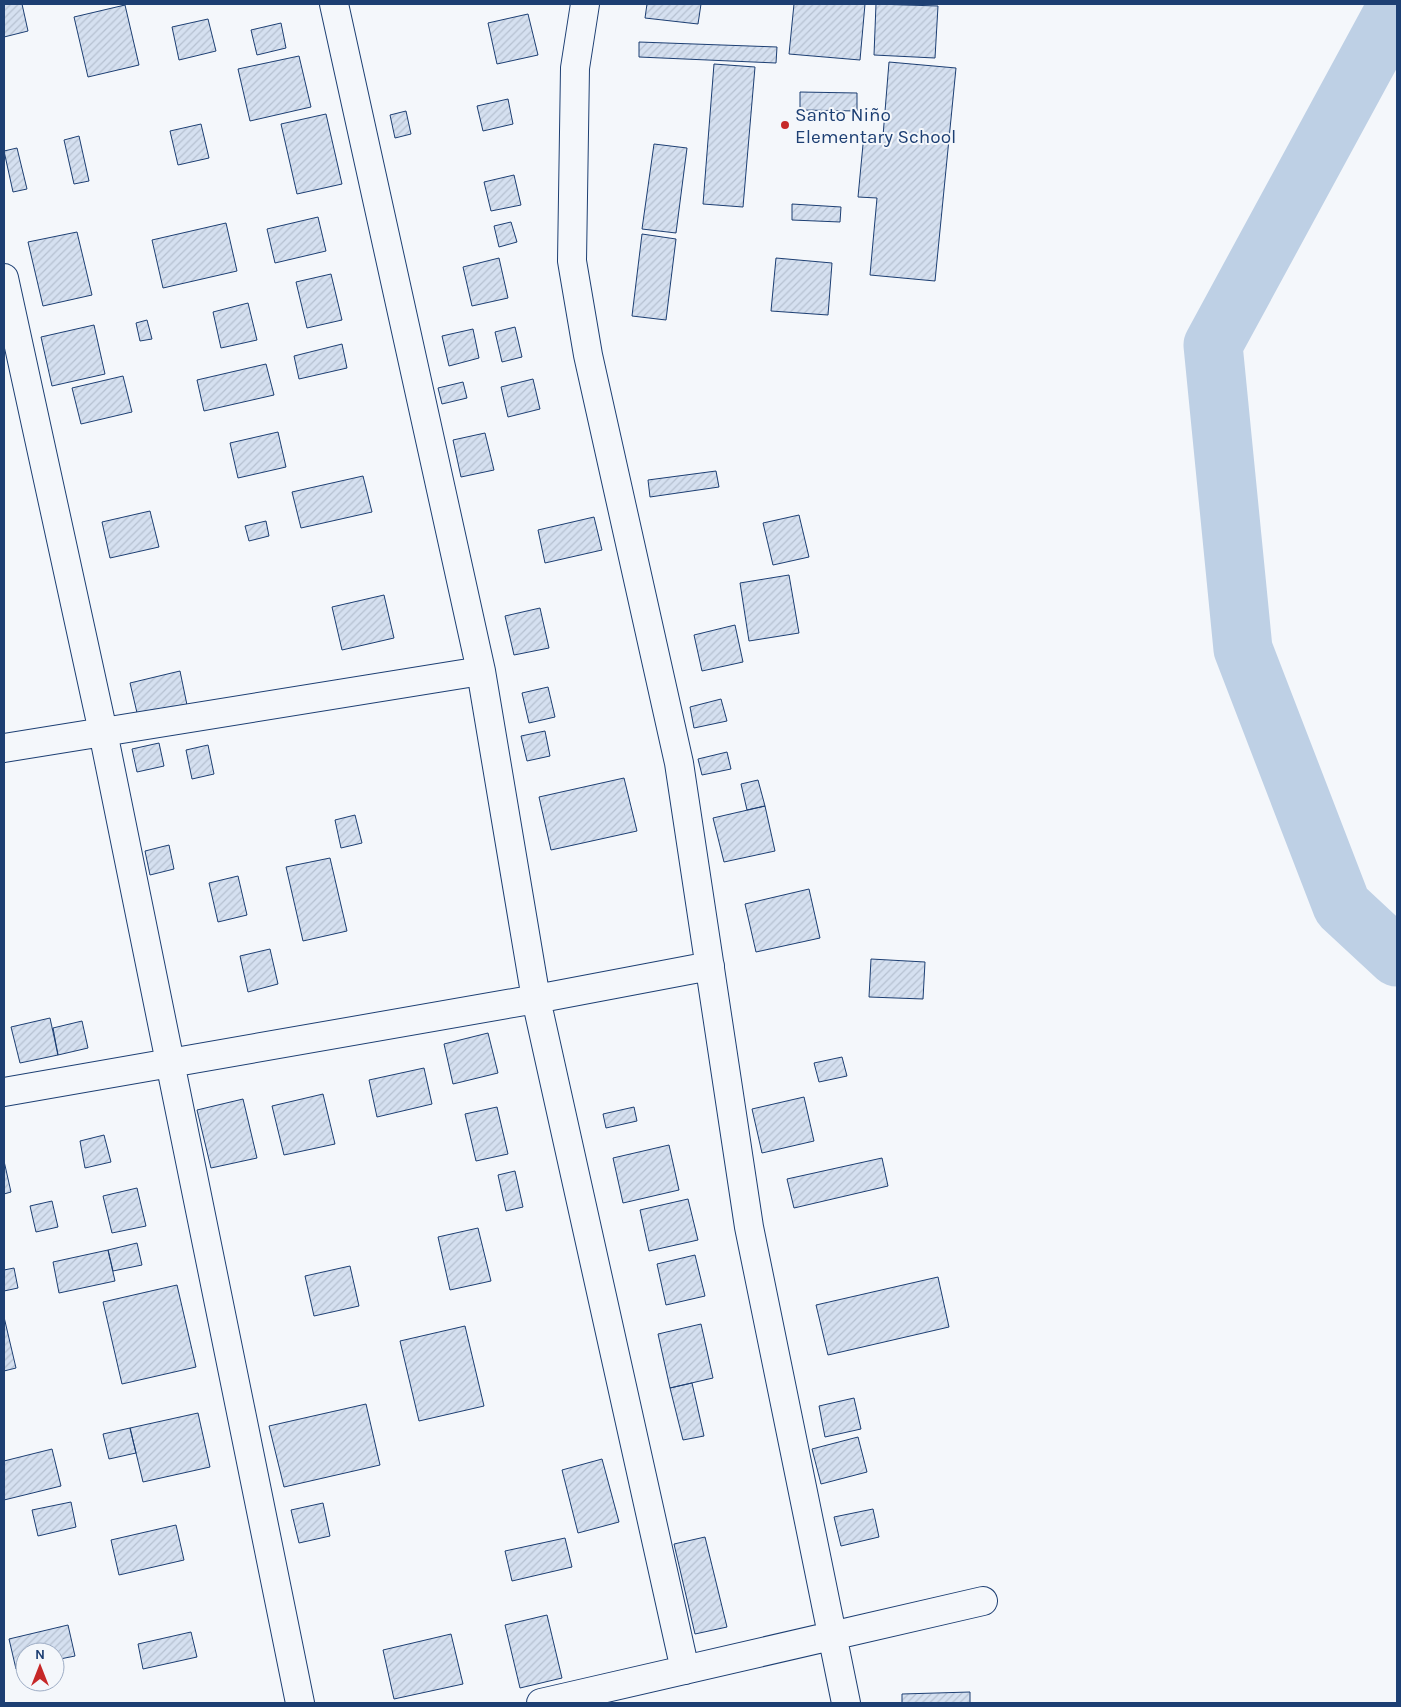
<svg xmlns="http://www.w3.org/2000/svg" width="1401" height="1707" font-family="Karla,sans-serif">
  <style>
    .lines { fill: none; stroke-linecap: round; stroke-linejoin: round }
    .river { stroke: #bed0e5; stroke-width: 59 }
    .building { fill: url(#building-hatch); stroke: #1d3f73 }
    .street-casing { stroke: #1d3f73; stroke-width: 30 }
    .street { stroke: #f4f7fb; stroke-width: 28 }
    .poi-dot { fill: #c62828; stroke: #f4f7fb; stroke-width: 2 }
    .labels { text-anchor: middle; stroke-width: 4; stroke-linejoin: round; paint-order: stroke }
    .poi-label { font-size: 19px; fill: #1d3f73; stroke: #f4f7fb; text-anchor: start }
  </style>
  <defs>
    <pattern id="building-hatch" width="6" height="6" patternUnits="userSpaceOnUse" patternTransform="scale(1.25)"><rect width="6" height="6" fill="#d5e0f0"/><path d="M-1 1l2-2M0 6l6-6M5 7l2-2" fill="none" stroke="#b6c1d1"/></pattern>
  </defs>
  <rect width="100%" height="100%" fill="#f4f7fb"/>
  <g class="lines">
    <!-- river -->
    <path class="river" d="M1397 6 1213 345 1243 649 1342 906 1397 957"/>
  </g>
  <!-- building -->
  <path class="building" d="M4 4H22L28 31 4 37Z
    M647 4H701L698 24 645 18Z
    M794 4H865L860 60 789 54Z
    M876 4 938 6 935 58 874 55Z
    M125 5 139 65 88 77 74 17Z
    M528 14 538 55 497 64 488 23Z
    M208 19 216 51 179 60 172 27Z
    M281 23 286 48 257 55 251 30Z
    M639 42 777 47 776 63 639 57Z
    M299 56 311 107 250 121 238 69Z
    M889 62 956 68 935 281 870 275 877 198 858 197 864 134 883 136Z
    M714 64 755 67 743 207 703 204Z
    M800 92 857 93V111L800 110Z
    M508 99 513 124 483 131 477 106Z
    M406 111 411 134 395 138 390 115Z
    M326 114 342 184 297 194 281 124Z
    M201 124 209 158 178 165 170 131Z
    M79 136 89 181 74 184 64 140Z
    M654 144 687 148 676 233 642 229Z
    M17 148 27 189 13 192 4 151Z
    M514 175 521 205 491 211 484 182Z
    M792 204 841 207 840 222 792 220Z
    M318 217 326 251 275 263 267 229Z
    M511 222 517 242 499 247 494 226Z
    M226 223 237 271 163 288 152 240Z
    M77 232 92 295 43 306 28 242Z
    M642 234 676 239 666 320 632 316Z
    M499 258 508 298 472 306 463 267Z
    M776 258 832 263 828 315 771 311Z
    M331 274 342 320 307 328 296 282Z
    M248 303 257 340 221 348 213 312Z
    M147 320 152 339 140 341 136 323Z
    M94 325 105 374 52 386 41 337Z
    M515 327 522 357 502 362 495 332Z
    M473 329 479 358 449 366 442 336Z
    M342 344 347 368 299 379 294 356Z
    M266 364 274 395 204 411 197 380Z
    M123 376 132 412 81 424 72 388Z
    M533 379 540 409 508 417 501 387Z
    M463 382 467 398 442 404 438 388Z
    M278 432 286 467 238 478 230 443Z
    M485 433 494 470 461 477 453 440Z
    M716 471 719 487 650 497 648 480Z
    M363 476 372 512 301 528 292 492Z
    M150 511 159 547 110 558 102 522Z
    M799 515 809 557 773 565 763 523Z
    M594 517 602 550 545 563 538 530Z
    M266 521 269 536 249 541 245 526Z
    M789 575 799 633 749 641 740 583Z
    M384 595 394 638 342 650 332 607Z
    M540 608 549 648 514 655 505 616Z
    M735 625 743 662 702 671 694 635Z
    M180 671 187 705 138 717 130 683Z
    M548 687 555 717 529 723 522 693Z
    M721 699 727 721 694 728 690 707Z
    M545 731 550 756 527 761 521 736Z
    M159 743 164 766 137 772 132 749Z
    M208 745 214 774 192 779 186 750Z
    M727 752 731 769 702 775 698 759Z
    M624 778 637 831 551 850 539 797Z
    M758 780 765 806 747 810 741 784Z
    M765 806 775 851 724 862 713 818Z
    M355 815 362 843 341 848 335 820Z
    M169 845 174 869 150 875 145 851Z
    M330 858 347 931 303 941 286 867Z
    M238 876 247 915 218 922 209 883Z
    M809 889 820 938 756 952 745 904Z
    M270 949 278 984 248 992 240 956Z
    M871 959 925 962 923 999 869 997Z
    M50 1018 58 1055 20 1063 11 1027Z
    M82 1021 88 1048 58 1055 53 1028Z
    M488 1033 498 1073 453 1084 444 1044Z
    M842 1057 847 1076 819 1082 814 1063Z
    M424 1068 432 1104 377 1117 369 1080Z
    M323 1094 335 1144 284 1155 272 1106Z
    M804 1097 814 1141 762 1153 752 1109Z
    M243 1099 257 1158 211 1168 197 1110Z
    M497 1107 508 1154 476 1161 465 1114Z
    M634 1107 637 1121 606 1128 603 1114Z
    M104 1135 111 1162 85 1168 80 1141Z
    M669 1145 679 1190 623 1203 613 1158Z
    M882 1158 888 1186 794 1208 787 1179Z
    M4 1161 11 1192 4 1194Z
    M515 1171 523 1207 506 1211 498 1175Z
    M137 1188 146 1226 112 1233 103 1196Z
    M688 1199 698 1240 649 1251 640 1210Z
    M52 1201 58 1227 36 1232 30 1206Z
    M478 1228 491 1281 450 1290 438 1237Z
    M137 1243 142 1265 113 1271 108 1250Z
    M108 1250 115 1281 59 1293 53 1262Z
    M695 1255 705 1296 666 1305 657 1264Z
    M350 1266 359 1306 314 1316 305 1276Z
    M14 1268 18 1288 4 1291V1270Z
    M938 1277 949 1327 828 1355 816 1305Z
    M177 1285 196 1367 122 1384 103 1302Z
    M4 1317 16 1368 4 1371Z
    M701 1324 713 1378 670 1388 658 1334Z
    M465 1326 484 1406 419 1421 400 1341Z
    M692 1383 704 1436 683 1440 670 1388Z
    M854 1398 861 1429 825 1437 819 1406Z
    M366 1404 380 1465 284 1487 269 1426Z
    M198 1413 210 1467 143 1482 130 1428Z
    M130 1428 136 1453 109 1459 103 1434Z
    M858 1437 867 1472 821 1484 812 1449Z
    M52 1449 61 1486 4 1500V1461Z
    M602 1459 619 1522 578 1533 562 1470Z
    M71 1502 76 1527 38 1536 32 1510Z
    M323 1503 330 1536 299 1543 291 1510Z
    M873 1509 879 1537 841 1546 834 1517Z
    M176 1525 184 1560 119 1575 111 1540Z
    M705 1537 727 1627 695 1634 674 1544Z
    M565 1538 572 1567 512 1581 505 1551Z
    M547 1615 562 1678 520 1688 505 1625Z
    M68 1625 75 1656 55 1660V1652H25V1667L16 1669 9 1639Z
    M191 1632 197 1657 143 1669 138 1644Z
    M451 1634 463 1684 394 1699 383 1650Z
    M970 1692V1703H902V1694Z"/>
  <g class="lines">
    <!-- street casing -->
    <g class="street-casing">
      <path id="street" d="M334 4 481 671 536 999 685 1670
        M585 4 575 68 572 261 588 355 679 763 749 1227 846 1703
        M4 278 103 732 300 1703
        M4 748 481 671
        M4 1092 536 999 710 966
        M541 1703 983 1601"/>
    </g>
    <!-- street -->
    <use href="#street" class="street"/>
  </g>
  <!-- markers -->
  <circle class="poi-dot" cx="785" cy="125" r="5"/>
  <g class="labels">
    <!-- poi labels -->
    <g class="poi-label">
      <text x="795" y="121">Santo Niño<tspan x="795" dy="22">Elementary School</tspan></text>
    </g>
  </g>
  <!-- border -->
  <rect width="1401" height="1707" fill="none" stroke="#1d3f73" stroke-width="10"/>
  <!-- north arrow -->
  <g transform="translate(40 1667)"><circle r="24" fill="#f4f7fb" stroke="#9eadc5"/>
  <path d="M0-4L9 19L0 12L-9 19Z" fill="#c62828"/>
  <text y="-8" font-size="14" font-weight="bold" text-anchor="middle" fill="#1d3f73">N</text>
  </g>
</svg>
